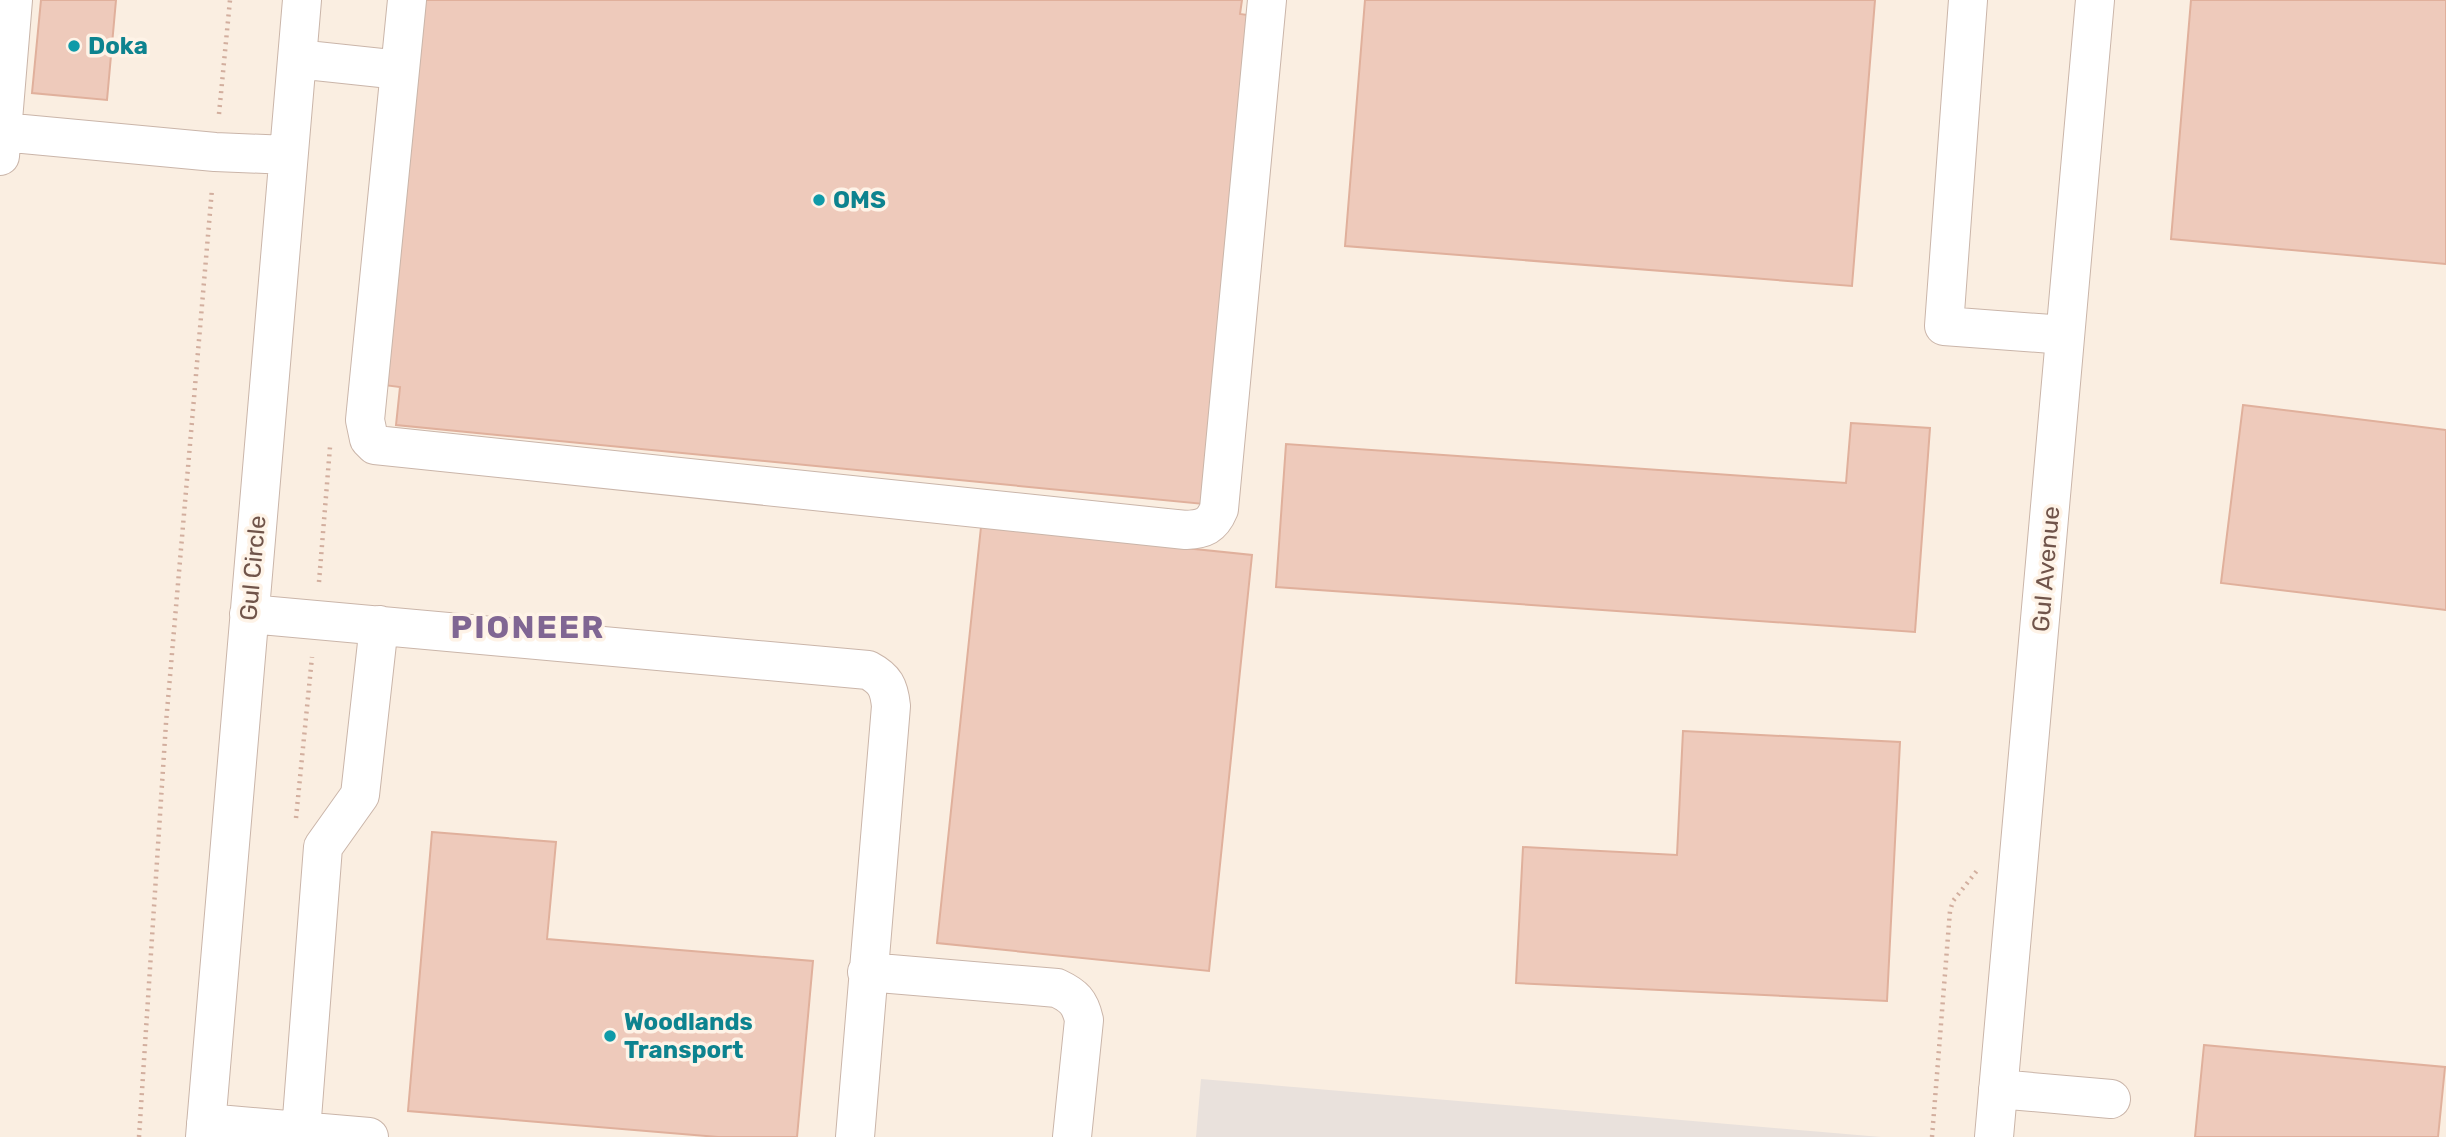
<svg xmlns="http://www.w3.org/2000/svg" width="2446" height="1137" font-family="Rubik,sans-serif">
  <style>
    .industrial { fill: #e9e1dc }
    .building { fill: #eecabb; stroke: #e0b09c; stroke-width: 2 }
    .lines { fill: none; stroke-linecap: round; stroke-linejoin: round }
    .minor-casing { stroke: #cab5a9; stroke-width: 40 }
    .path { stroke: #d2ae9e; stroke-width: 4.5; stroke-dasharray: 2 5; stroke-linecap: butt }
    .minor { stroke: #fff; stroke-width: 38 }
    .culture-dot { fill: #0f9aa8; stroke: #fef3e7; stroke-width: 2.5 }
    .labels { text-anchor: middle; stroke-width: 7; stroke-linejoin: round; paint-order: stroke }
    .culture-label { font-size: 24px; font-weight: bold; fill: #0d838f; stroke: #fef3e7; text-anchor: start }
    .street-label { font-size: 24px; fill: #70544a; stroke: #fef3e7 }
    .district-label { font-size: 32px; font-weight: bold; letter-spacing: 2px; fill: #806693; stroke: #fef3e7 }
  </style>
  <rect width="100%" height="100%" fill="#faeee1"/>
  <!-- industrial -->
  <path class="industrial" d="M1201 1079 1881 1137H1196Z"/>
  <!-- building -->
  <path class="building" d="M41 0H116L107 100 32 93Z
    M414 0H1242L1240 14 1262 17 1214 505 396 425 400 387 376 384Z
    M1365 0H1875L1852 286 1345 246Z
    M2191 0H2446V264L2171 239Z
    M2243 405 2446 430V610L2221 583Z
    M1851 423 1930 428 1915 632 1276 587 1286 444 1846 483Z
    M981 527 1252 555 1209 971 937 943Z
    M1683 731 1900 742 1887 1001 1516 983 1523 847 1677 855Z
    M432 832 556 842 547 939 813 961 797 1137H718L408 1111Z
    M2204 1045 2445 1067 2438 1137H2195Z"/>
  <g class="lines">
    <!-- minor casing -->
    <g class="minor-casing">
      <path id="minor" d="M407 0 365 420 369 439 375 445 1186 530C1204 529 1212 526 1219 509L1267 0
        M1968 0 1944 326 2065 335
        M297 59 400 70
        M2 132 215 152 288 155
        M0 156 13 0
        M249 614 868 670C885 679 889 687 891 706L855 1137
        M867 972 1057 988C1074 996 1080 1002 1084 1020L1072 1137
        M1998 1089 2111 1099
        M206 1123 369 1137
        M301 1131 323 847 360 795 379 625
        M205 1137 302 0
        M1994 1137 2095 0"/>
    </g>
    <!-- path -->
    <path class="path" d="M219 114 230 0
      M319 582 330 447
      M296 818 312 657
      M139 1137 166 723 212 189
      M1932 1137 1950 911 1953 901 1979 868"/>
    <!-- minor -->
    <use href="#minor" class="minor"/>
  </g>
  <!-- markers -->
  <g class="culture-dot">
    <circle cx="74" cy="46" r="7"/>
    <circle cx="819" cy="200" r="7"/>
    <circle cx="610" cy="1036" r="7"/>
  </g>
  <g class="labels">
    <!-- culture labels -->
    <g class="culture-label">
      <text x="88" y="54">Doka</text>
      <text x="833" y="208">OMS</text>
      <text x="624" y="1030">Woodlands<tspan x="624" dy="28">Transport</tspan></text>
    </g>
    <!-- street labels -->
    <g class="street-label">
      <text transform="translate(253 568) rotate(-85)" y="8">Gul Circle</text>
      <text transform="translate(2046 569) rotate(-85)" y="8">Gul Avenue</text>
    </g>
    <!-- district labels -->
    <g class="district-label">
      <text x="528" y="638">PIONEER</text>
    </g>
  </g>
</svg>
